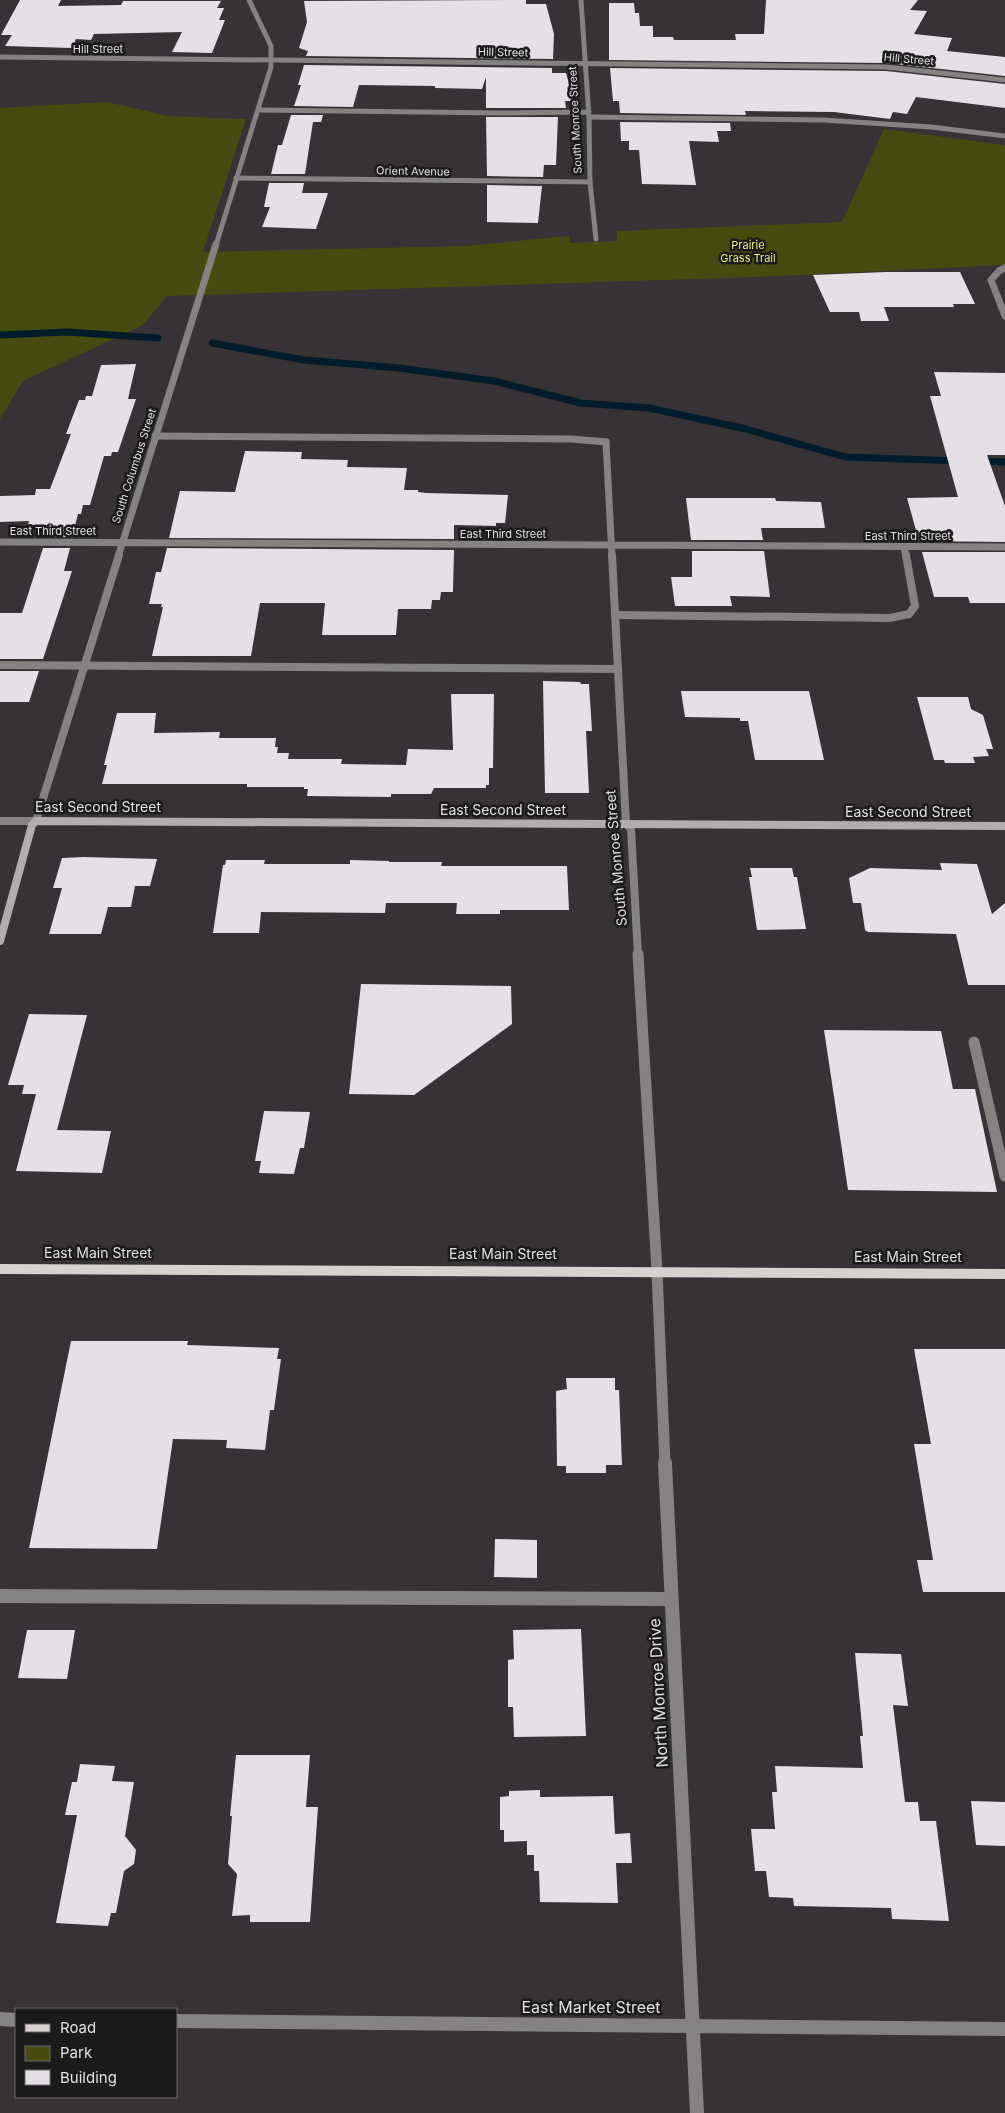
<svg xmlns="http://www.w3.org/2000/svg" width="1005" height="2113" font-family="Inter,sans-serif">
  <style>
    .green { fill: #474b0f }
    .lines { fill: none; stroke-linecap: round; stroke-linejoin: round }
    .stream { stroke: #011d2b; stroke-width: 7 }
    .building { fill: #e5e0e5 }
    .service-far4 { stroke: #858282; stroke-width: 5 }
    .service-far3 { stroke: #858282; stroke-width: 7 }
    .service-far2 { stroke: #858282; stroke-width: 8 }
    .service-far1 { stroke: #858282; stroke-width: 11 }
    .service { stroke: #858282; stroke-width: 14 }
    .minor-far4 { stroke: #858282; stroke-width: 5 }
    .minor-far3 { stroke: #858282; stroke-width: 7 }
    .minor-far2 { stroke: #858282; stroke-width: 8 }
    .minor-far1 { stroke: #858282; stroke-width: 11 }
    .minor { stroke: #858282; stroke-width: 14 }
    .tertiary-far2 { stroke: #858282; stroke-width: 5 }
    .tertiary-far1 { stroke: #858282; stroke-width: 7 }
    .tertiary { stroke: #858282; stroke-width: 8 }
    .secondary { stroke: #b3aeae; stroke-width: 8 }
    .primary { fill: #d7d1d0; fill-rule: evenodd }
    .labels { text-anchor: middle; stroke-width: 5; stroke-linejoin: round; paint-order: stroke }
    .far-street-label { font-size: 11px; fill: #e1dfe1; stroke: #1c1b1c }
    .far-park-label { font-size: 11px; fill: #e5ef7a; stroke: #1c1b1c }
    .street-label { font-size: 14px; fill: #e1dfe1; stroke: #1c1b1c }
    .near-street-label { font-size: 16px; fill: #e1dfe1; stroke: #1c1b1c }
  </style>
  <rect width="100%" height="100%" fill="#363236"/>
  <!-- green -->
  <path class="green" d="M107 102 168 116 246 119 203 252 465 246 569 236V243L617 241V231L842 222 884 129 1005 145V265L756 277 167 296 143 325 23 381 0 419V108Z"/>
  <g class="lines">
    <!-- stream -->
    <path class="stream" d="M0 335 67 332 158 338
      M212 343 304 360 399 368 494 381 581 403 649 408 746 429 845 457 961 461
      M976 461 1005 462"/>
  </g>
  <!-- building -->
  <path class="building" d="M20 0H61L58 6 121 5 123 1H221L217 8H224L219 20H225L212 53 172 52 182 32 94 34 91 40 76 39 72 48 5 46 12 35H1Z
    M526 0V4H546L554 34 553 59 306 56 308 51 299 48 307 22 304 1Z
    M766 0H918L910 10 927 11 914 34 952 38 947 51 1005 57V76L886 63 609 60V3H634L635 13H639L640 26H653V37H673L674 40H736L735 34H764Z
    M304 65 552 68V73H566L574 101H565L566 108H486V77L482 89 435 88V86L359 85 353 107 294 106 301 85H298Z
    M610 68 886 71 1005 84V108L916 97 907 114 893 112 890 119 834 112 745 111 746 115 620 113 619 101H613Z
    M291 115H323L321 122H313L305 174H271L278 145H282Z
    M486 117H558L556 165H544L543 177 487 176Z
    M620 122 730 123 731 131H717L719 142 689 141 696 185 642 184 639 150H629V141H621Z
    M269 183H304L302 193H328L316 229 262 227 270 207H264Z
    M487 185 542 186 538 223 487 222Z
    M886 272H960L975 304H953L954 307H884L889 321H861L859 312H830L813 275Z
    M136 364 128 399H136L118 452H112L111 456H104L90 505H83L81 514H78L72 537H46L50 525H28L29 521 0 522V496L35 495 36 489H50L71 434H66L79 400H85L86 396H92L101 365Z
    M934 372 1005 373V455H987L1005 506V542L919 541 907 498 958 497 930 396H941Z
    M245 451 302 452 301 459 348 460 347 467 407 468 404 490H418V492L426 493 508 495 505 523H496V526L454 525V539L169 538 180 491 235 492Z
    M686 498H775L776 501 821 502 825 528H761L763 540H691Z
    M43 548H70L64 571H72L43 659H0V613H22Z
    M167 548 454 550 453 592H441L440 600H432L431 609H398L396 635H322L325 603H260L251 656H152L163 607H161L162 604H149L156 572H161Z
    M692 551H764L770 597 730 596 732 606H675L671 577H692Z
    M922 552H1005V603H970L968 597H934Z
    M0 671H39L29 702H0Z
    M543 681 580 682 581 684H589L592 731H586L589 793H545Z
    M681 691H809L824 760H755L748 721H740V718L685 717Z
    M451 694H494L493 768H489V785H486V788H434L431 794H391V797L307 796 308 789H304V787H247V784H102L107 765H104L117 713H156L154 733 220 732 219 738H276L275 747H278L277 753H289L288 759H342L341 764 406 765 408 749 453 750Z
    M917 697H968L971 709 983 715 993 749H986L989 756 973 757 975 763H945L944 760H934Z
    M83 857 157 859 150 886H135L131 907H108L101 934H49L62 888H53L62 858Z
    M226 860H265L264 864H350V860L389 861V862H442L441 866H567L569 910H500V914H456L457 903H386L385 913 261 912 259 933H213L223 865H225Z
    M940 863 977 864 992 914 1005 903V985H968L956 934 868 932 865 930 861 903H853L849 878 870 868 942 870Z
    M750 868H792L794 877H797L806 929 757 930 749 877H752Z
    M361 984 511 986 512 1024 414 1095 349 1094Z
    M29 1014 87 1015 57 1130 111 1131 102 1173 16 1171 36 1094H22L24 1085H8Z
    M824 1030 941 1031 953 1089H975L997 1192 848 1190Z
    M264 1111 310 1112 304 1148H300L294 1174 259 1173 261 1161H255Z
    M71 1341H188L187 1345 279 1348 277 1359H281L274 1410H270L265 1450 226 1448 227 1440 173 1439 157 1549 29 1548Z
    M914 1349H1005V1592H923L917 1560H933L914 1444H931Z
    M566 1378H615V1390H619L622 1465H606V1473H566V1466H557L556 1391 567 1389Z
    M495 1539 537 1540V1578L494 1577Z
    M581 1629 586 1736 514 1737 513 1707H508V1660L514 1659 513 1630Z
    M27 1630H75L67 1679 18 1678Z
    M855 1653 901 1654 908 1706 893 1705 905 1802H918L920 1821H936L949 1921 892 1919 891 1908 794 1906 793 1898 769 1897 766 1871H755L751 1829H775L772 1792H777L775 1766 863 1768 860 1736H863Z
    M236 1755H310L306 1807H318L310 1922H250V1915L232 1916 237 1874 228 1864 232 1816H230Z
    M80 1764 115 1766 112 1781 134 1782 125 1836 136 1850 134 1864 124 1871 116 1913H111L108 1926 56 1923 77 1815H65L72 1782H77Z
    M540 1790V1797L613 1796 615 1834 630 1833 632 1863H616L618 1903 540 1902 539 1871H534V1855H527V1841L504 1842V1830H500V1797L509 1796V1791Z
    M971 1801 1005 1802V1846L976 1845Z"/>
  <g class="lines">
    <!-- service-far4 -->
    <path class="service-far4" d="M258 110 502 113 589 112
      M589 117 824 120 931 127 1005 136
      M590 182 596 239"/>
    <!-- service-far3 -->
    <path class="service-far3" d="M155 436 572 439 606 442
      M904 547 906 557"/>
    <!-- service-far2 -->
    <path class="service-far2" d="M615 615 890 618 909 614 915 606 906 555
      M0 665 618 669"/>
    <!-- service-far1 -->
    <path class="service-far1" d="M974 1042 1005 1176"/>
    <!-- service -->
    <path class="service" d="M0 1596 670 1599"/>
    <!-- minor-far4 -->
    <path class="minor-far4" d="M236 178 590 182 589 117 581 0"/>
    <!-- minor-far3 -->
    <path class="minor-far3" d="M1005 268 999 271 991 280 1005 316
      M606 442 612 557
      M0 542 1005 547"/>
    <!-- minor-far2 -->
    <path class="minor-far2" d="M612 555 626 824 631 829 638 955
      M0 821H36"/>
    <!-- minor-far1 -->
    <path class="minor-far1" d="M638 954 657 1271 665 1464"/>
    <!-- minor -->
    <path class="minor" d="M665 1463 697 2113
      M0 2019 16 2020
      M176 2021 1005 2029"/>
    <!-- tertiary-far2 -->
    <path class="tertiary-far2" d="M0 57 886 67 1005 80
      M216 245 271 67V46L249 0"/>
    <!-- tertiary-far1 -->
    <path class="tertiary-far1" d="M118 557 216 244"/>
    <!-- tertiary -->
    <path class="tertiary" d="M36 821 119 555"/>
    <!-- secondary -->
    <path class="secondary" d="M0 941 32 825 36 821 1005 826"/>
    <!-- primary -->
    <path class="primary" d="M0 1264 1005 1269V1279L0 1274Z"/>
  </g>
  <g class="labels">
    <!-- far-street labels -->
    <g class="far-street-label">
      <text x="98" y="53">Hill Street</text>
      <text transform="translate(503 52) rotate(1)" y="4">Hill Street</text>
      <text transform="translate(909 59) rotate(5)" y="4">Hill Street</text>
      <text transform="translate(575 120) rotate(-93)" y="4">South Monroe Street</text>
      <text transform="translate(413 171) rotate(1)" y="4">Orient Avenue</text>
      <text transform="translate(134 466) rotate(-72)" y="4">South Columbus Street</text>
      <text x="53" y="535">East Third Street</text>
      <text x="503" y="538">East Third Street</text>
      <text x="908" y="540">East Third Street</text>
    </g>
    <!-- far-park labels -->
    <g class="far-park-label">
      <text x="748" y="249">Prairie<tspan x="748" dy="13">Grass Trail</tspan></text>
    </g>
    <!-- street labels -->
    <g class="street-label">
      <text x="98" y="812">East Second Street</text>
      <text x="503" y="815">East Second Street</text>
      <text x="908" y="817">East Second Street</text>
      <text transform="translate(616 858) rotate(-95)" y="5">South Monroe Street</text>
      <text x="98" y="1258">East Main Street</text>
      <text x="503" y="1259">East Main Street</text>
      <text x="908" y="1262">East Main Street</text>
    </g>
    <!-- near-street labels -->
    <g class="near-street-label">
      <text transform="translate(658 1693) rotate(-93)" y="6">North Monroe Drive</text>
      <text x="591" y="2013">East Market Street</text>
    </g>
  </g>
  <!-- legend -->
  <rect x="15" y="2008" width="162" height="90" fill="#1c1b1c" stroke="#6b696b"/>
  <rect x="25" y="2024" width="25" height="8" fill="#d7d1d0" stroke="#6b696b"/>
  <text x="60" y="2033" font-size="15" fill="#e1dfe1">Road</text>
  <rect x="25" y="2046" width="25" height="15" fill="#474b0f" stroke="#6b696b"/>
  <text x="60" y="2058" font-size="15" fill="#e1dfe1">Park</text>
  <rect x="25" y="2070" width="25" height="15" fill="#e5e0e5" stroke="#6b696b"/>
  <text x="60" y="2083" font-size="15" fill="#e1dfe1">Building</text>
</svg>
